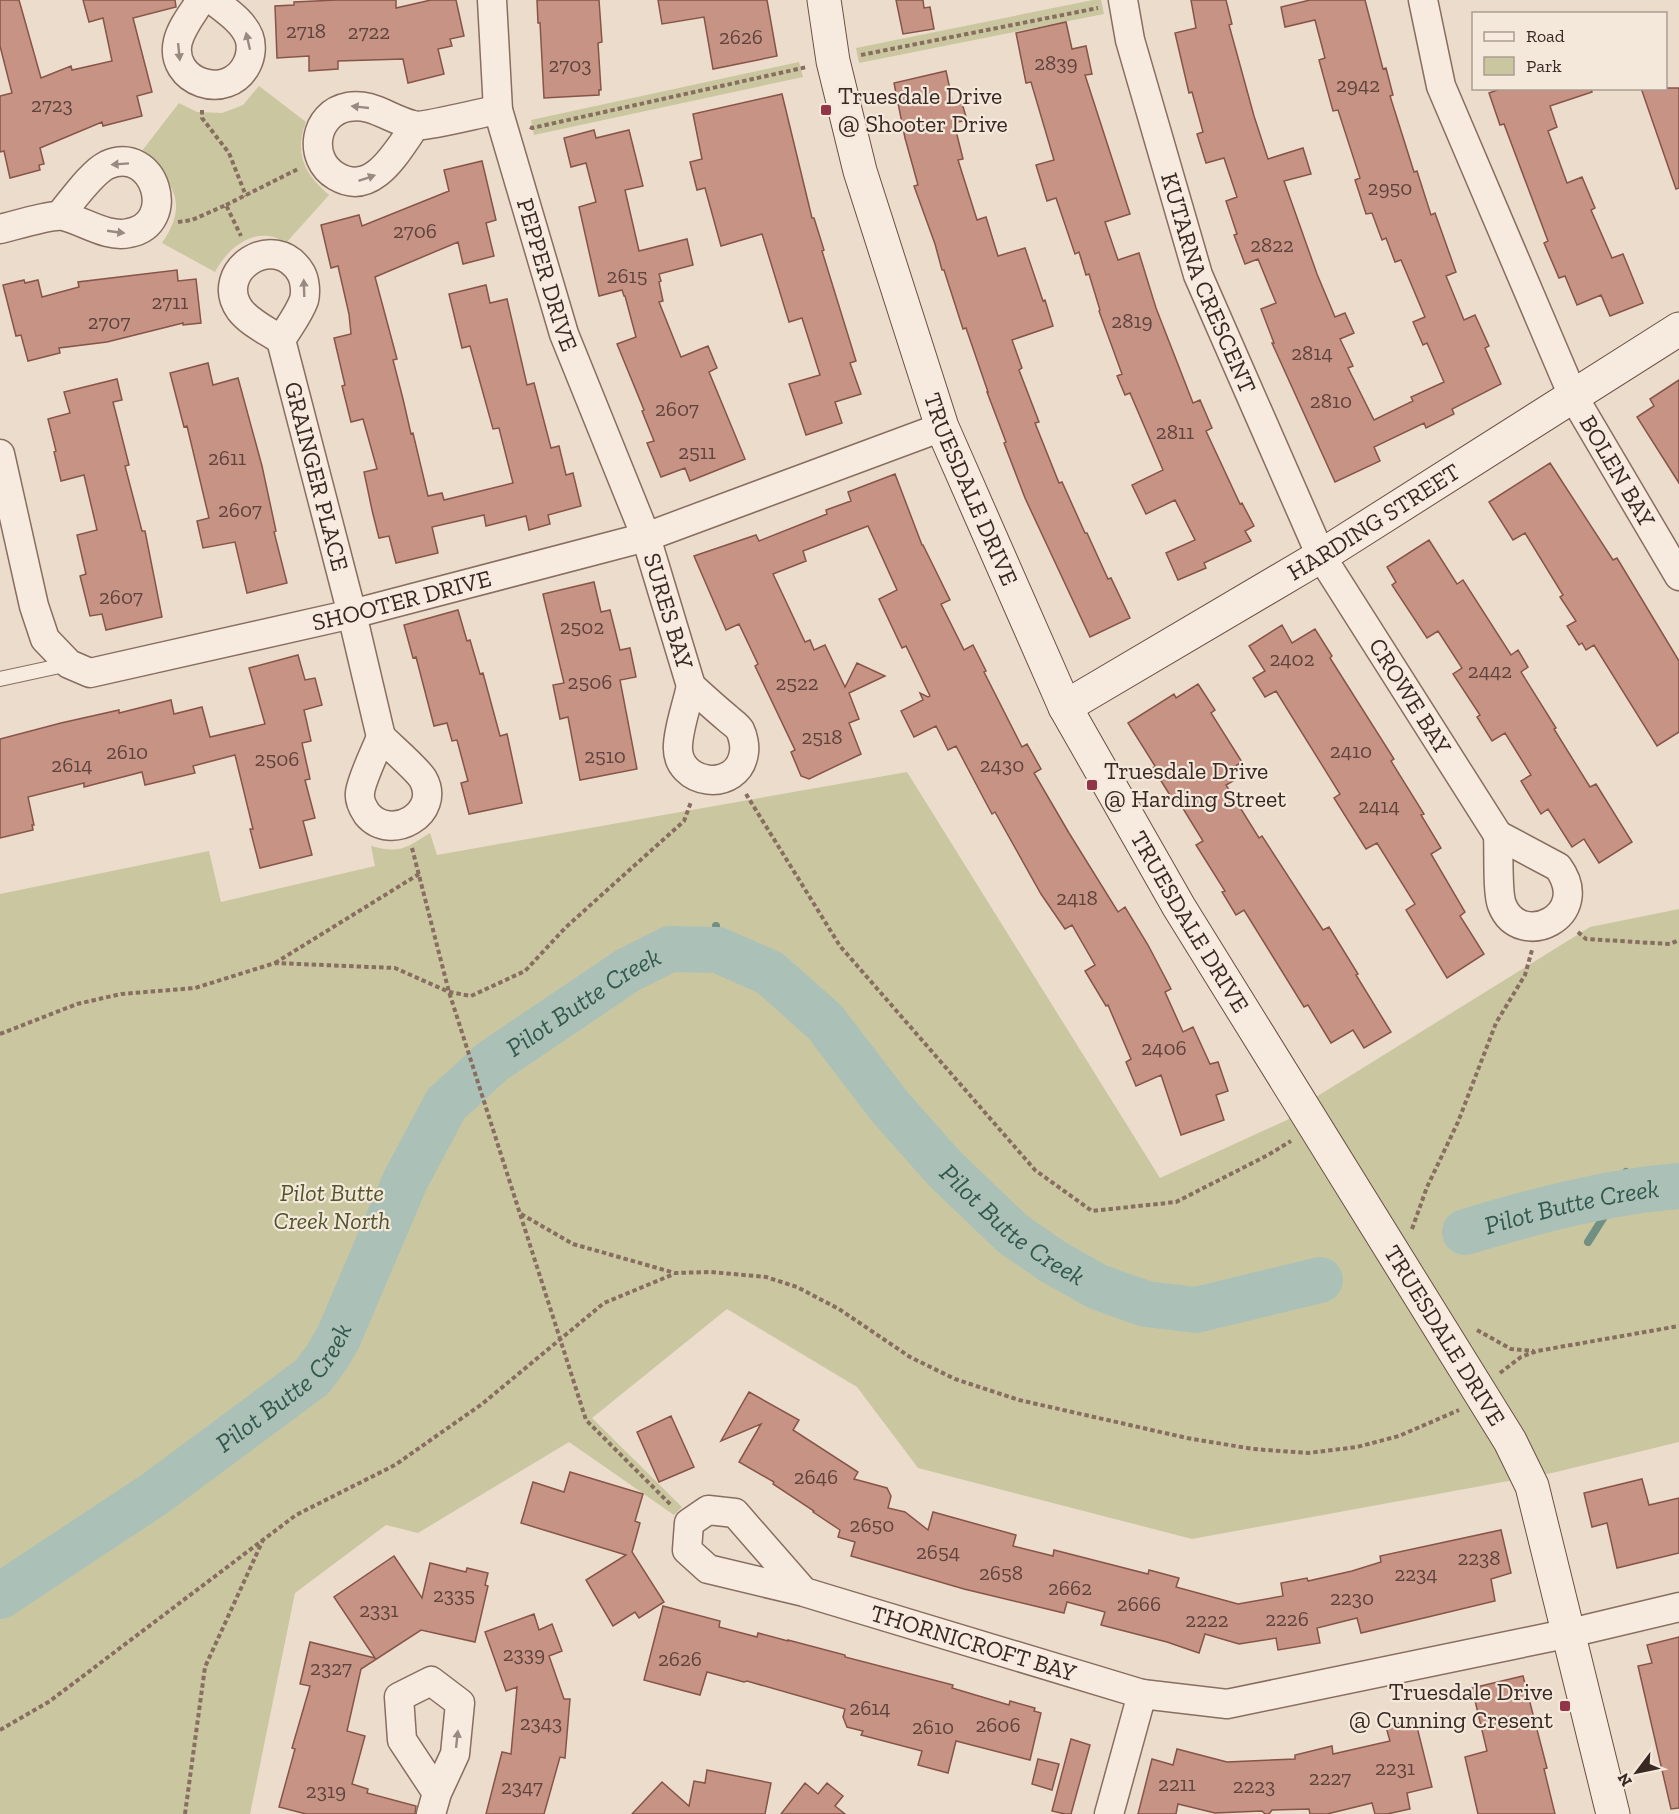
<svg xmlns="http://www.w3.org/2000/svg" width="1679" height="1814" font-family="'Zilla Slab',serif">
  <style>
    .green { fill: #cac7a0 }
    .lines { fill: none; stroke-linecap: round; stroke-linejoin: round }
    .stream { stroke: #728f83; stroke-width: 8 }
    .river { stroke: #abc1b7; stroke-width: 46 }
    .building { fill: #c79385; stroke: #865548; stroke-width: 1.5 }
    .lane-casing { stroke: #886e60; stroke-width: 16 }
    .street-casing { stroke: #886e60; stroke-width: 31 }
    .secondary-casing { stroke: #6a4f43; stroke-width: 35 }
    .path { stroke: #886e60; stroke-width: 4; stroke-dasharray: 4.5 3; stroke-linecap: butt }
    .lane { stroke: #f7ebdf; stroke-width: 14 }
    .street { stroke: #f7ebdf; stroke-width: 28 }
    .secondary { stroke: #f7ebdf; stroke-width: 33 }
    .oneway { fill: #988a81 }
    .poi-dot { fill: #933548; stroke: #f4e8db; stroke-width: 2 }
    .labels { text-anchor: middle; stroke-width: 4.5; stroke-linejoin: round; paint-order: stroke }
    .number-label { font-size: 21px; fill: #5d443c }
    .poi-label { font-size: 24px; fill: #3a2923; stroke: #f4e8db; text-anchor: start }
    .street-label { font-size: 24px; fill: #3a2923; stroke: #f4e8db }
    .park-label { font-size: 24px; font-style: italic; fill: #52552b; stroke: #f4e8db }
    .water-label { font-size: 26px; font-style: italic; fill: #33584f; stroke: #f4e8db }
  </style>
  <rect width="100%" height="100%" fill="#ecdccc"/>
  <!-- green -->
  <path class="green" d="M1093 0H1101L1104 14 859 63 856 48Z
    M799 62 803 77 534 135 531 120Z
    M259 86 306 122C294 153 304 174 329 195L286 243C281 240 274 236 268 236 245 233 225 253 215 272L162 243C189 204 175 180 138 156L179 103 197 112 222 113 243 105Z
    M907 772 1160 1178 1287 1120 1316 1097 1590 927 1679 909V1442L1552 1473 1192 1539 918 1468 857 1387 727 1309 592 1418 682 1507 674 1515 569 1442 418 1533 386 1525 295 1593 250 1814H0V894L209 851 221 902 375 866 371 846C400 854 406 848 430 833L437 855Z"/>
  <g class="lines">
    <!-- stream -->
    <path class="stream" d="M716 926C717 938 717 945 725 953
      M1626 1172 1634 1183 1643 1189
      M1588 1242 1605 1215 1629 1191"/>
    <!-- river -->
    <g class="river">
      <path id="s1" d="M1465 1232C1535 1211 1606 1192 1679 1186"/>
      <path id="s2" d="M0 1596 153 1495 312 1377 327 1357 339 1336 405 1181 446 1104 493 1061 628 970 670 949 718 950 770 973 825 1022 890 1107 945 1169 1013 1234 1052 1261 1098 1287 1146 1304 1196 1310 1320 1280"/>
    </g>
  </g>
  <!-- building -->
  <path class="building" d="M0 0H19L41 78 71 66 72 70 112 61 103 18 89 22 83 0H175L176 7 133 18 152 92 137 96 142 116 103 126 102 122 40 148 44 164 39 165 40 170 10 178 4 151 0 152V96L12 93 0 46Z
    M337 0H396V8L431 0H456L464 36 450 39 452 46 438 49 444 74 408 83 403 59 338 61V69L309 71V56L277 58 275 6 294 5V2Z
    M537 0H599L602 42 598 43 601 90H599V95L544 98 540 23H538Z
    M658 0H767L777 56 713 69 704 17 662 24Z
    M896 0H923L924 8 930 7 934 29 903 34Z
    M1191 0H1226L1232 24 1229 25 1254 116 1268 159 1303 148 1311 174 1284 181 1317 274 1335 317 1345 313 1354 333 1340 339 1353 366 1348 368 1374 420 1413 401 1411 397 1444 382 1427 343 1423 345 1413 322 1425 317 1401 260 1395 262 1386 238 1382 240 1372 213 1366 214 1355 180 1360 178 1338 110 1333 111 1319 60 1325 58 1315 20 1285 27 1281 7 1310 0H1365L1383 69 1386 68 1393 95 1390 96 1414 172 1417 171 1431 215 1435 213 1456 272 1446 276 1464 320 1475 315 1489 346 1485 348 1501 384 1452 409 1454 414 1426 428 1424 423 1374 447 1380 461 1335 482 1272 343H1274L1261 309 1276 303 1258 259 1245 264 1234 235 1237 234 1226 201 1237 197 1224 158 1206 163 1197 134 1203 132 1192 92 1189 93 1175 33 1196 28Z
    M1066 22 1072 49 1086 46 1092 74 1085 75 1130 214 1105 222 1118 260 1139 253 1156 308 1193 403 1200 400 1212 428 1206 431 1240 504 1242 503 1254 526 1245 531 1251 541 1204 563 1206 568 1178 580 1166 553 1195 540 1175 500 1146 514 1132 485 1163 470 1130 393 1125 395 1117 376 1122 374 1099 311 1100 310 1089 274 1086 275 1079 252 1075 254 1056 198 1047 201 1036 165 1054 160 1031 82 1026 83 1016 33Z
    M946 71 953 103 961 100 967 120 954 123 963 159 958 160 977 220 986 217 998 256 1025 248 1043 301 1045 300 1053 326 1012 340 1022 368 1019 370 1039 422 1035 423 1059 483 1062 482 1085 533H1087L1108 579 1111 578 1130 618 1090 637 1025 498 1004 443 1006 442 987 392H988L966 328 963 329 944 270H942L935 244 914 186 918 185 905 138 894 83Z
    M1503 88H1591L1592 92 1550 106 1557 127 1548 131 1567 183 1582 177 1595 208 1591 210 1612 258 1623 254 1643 303 1610 316 1601 295 1577 305 1565 276 1559 278 1544 243 1548 241 1504 124 1500 125 1489 93Z
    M1641 88H1679V188L1676 189Z
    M782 94 812 218H814L824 250 822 251 856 361 850 363 861 394 835 402 842 423 806 435 789 384 820 375 802 318 789 322 762 234 721 246 705 188 697 190 690 162 702 159 693 114Z
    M594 130 596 138 629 130 643 186 625 190 639 251 687 239 693 265 659 274 661 281 659 282 663 301 659 302 681 357 708 346 717 368 709 372 745 459 690 481 685 468 661 477 647 443 654 441 642 411 644 410 617 344 636 337 625 296H624L622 290 599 296 579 207 596 202 586 163 571 167 564 138Z
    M482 161 496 220 486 223 494 256 463 264 458 242 375 277 397 359 393 360 403 399 411 434 413 433 428 496 442 493 444 500 513 483 499 428 493 429 470 346 462 348 449 294 486 285 490 303 507 299 527 385 534 383 551 448 559 446 566 475 573 473 581 506 548 515 550 524 529 530 526 516 486 526 484 515 432 527 438 553 396 563 389 536 379 538 372 510 364 472 377 469 363 419 351 422 342 386 345 385 334 338 351 334 349 314 338 266 331 268 321 225 359 215 362 226 449 191 444 170Z
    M177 270 178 281 196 279 201 323 183 325V323L107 342 59 348 60 353 28 361 21 335 16 336 3 285 24 280 25 283 38 280 42 297 79 287 78 282Z
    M208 363 213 385 238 378 262 466 276 531 274 532 287 583 247 593 235 542 203 548 197 521 209 518 187 426 184 427 170 373Z
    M117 379 122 400 113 402 129 465 125 466 142 531H145L162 617 106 630 102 614 90 616 80 576 86 574 77 535 97 530 84 475 61 481 54 452 56 451 48 419 70 413 64 392Z
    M1679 380V483L1637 417 1654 406 1650 399Z
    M1550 463 1613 560 1617 558 1679 661V732L1657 746 1594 645 1586 650 1582 643 1579 645 1567 626 1576 621 1560 597 1563 595 1525 533 1513 540 1489 502Z
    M895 474 922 545H923L950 600 941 604 964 650 973 645 986 671 984 672 1022 747 1027 744 1041 769 1034 773 1069 833 1118 912 1125 907 1148 945 1171 989 1165 992 1183 1032 1193 1027 1210 1064 1218 1062 1228 1091 1216 1095 1224 1120 1181 1135 1161 1075 1136 1086 1126 1062 1131 1059 1108 1005 1106 1006 1085 971 1095 965 1072 925 1065 929 1041 894 995 812 992 814 985 801 956 746 948 750 936 726 914 737 901 711 923 700 920 693 928 697 930 696 906 646 902 648 879 599 897 590 868 526 803 551 806 561 773 574 805 642 810 640 814 650 825 645 845 687 857 663 885 676 849 693 859 719 849 723 861 754 809 779 801 776 791 752 795 750 755 666 758 664 739 624 726 630 694 556 756 535 759 541 827 514 826 510 851 501 848 492Z
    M1429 540 1457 584 1463 580 1511 655 1518 650 1528 667 1521 672 1556 728 1554 729 1590 787 1596 784 1632 842 1599 863 1584 839 1572 847 1548 809 1541 814 1521 781 1531 775 1505 733 1492 741 1477 717 1480 715 1453 674 1462 668 1438 631 1427 638 1392 585 1396 582 1387 567Z
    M594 582 601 612 610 610 620 650 630 648 636 677 620 680 637 769 580 780 568 717 560 719 553 685 564 683 543 594Z
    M458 610 467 641 470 640 480 674 483 673 500 736 507 734 522 803 469 814 461 783 468 781 457 740 452 741 447 723 434 726 416 657 413 658 404 625Z
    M1282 625 1292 643 1315 629 1332 656 1330 658 1394 759 1391 761 1424 814 1421 815 1441 848 1431 854 1465 912 1460 916 1484 954 1447 978 1406 910 1415 904 1377 843 1366 849 1334 798 1340 794 1276 691 1265 697 1253 678 1265 671 1249 646Z
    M298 655 305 680 315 678 322 705 304 710 311 741 302 743 310 779 305 780 315 818 303 821 312 855 260 868 250 829H253L235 755 193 766 195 773 145 785 142 772 84 787V783L28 797 34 825H32L33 830 0 838V739L61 723 119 710V713L171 700 174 714 202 707 210 737 265 724 249 668Z
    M1198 684 1215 710 1211 713 1242 762 1227 771 1233 781 1226 785 1259 838 1262 836 1323 930 1329 927 1358 974 1356 975 1391 1032 1364 1048 1353 1030 1331 1043 1308 1005 1304 1007 1244 910 1236 915 1222 892 1225 891 1196 845 1203 841 1176 797 1173 800 1153 768 1155 766 1128 723 1174 694 1176 698Z
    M749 1392 799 1420 793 1430 858 1472 854 1479 887 1488 891 1496 888 1508 905 1512 928 1530 933 1512 1016 1535 1013 1546 1053 1556 1054 1550 1148 1574 1149 1570 1179 1578 1176 1587 1238 1604 1283 1596 1281 1583 1307 1578 1308 1581 1352 1571 1381 1562 1380 1556 1501 1530 1511 1573 1491 1579 1495 1601 1361 1633 1357 1618 1317 1628 1320 1643 1278 1650 1276 1638 1239 1644 1205 1634 1199 1653 1167 1642 1101 1625 1105 1612 1067 1602 1064 1613 964 1589 851 1556 855 1542 838 1537 840 1530 813 1512 814 1511 773 1484 774 1482 739 1462 761 1424 721 1441Z
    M671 1416 694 1467 659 1482 637 1432Z
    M570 1472 643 1494 635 1521 640 1523 632 1552 664 1602 639 1618 635 1612 613 1626 586 1580 626 1555 521 1523 533 1482 564 1492Z
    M1642 1479 1649 1505 1679 1498V1553L1617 1568 1607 1523 1592 1527 1584 1493Z
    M394 1556 422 1598 430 1563 466 1572 467 1568 488 1573 485 1585 488 1586 475 1642 421 1630 361 1669 347 1731 365 1736 352 1784 368 1789 367 1793 416 1806 415 1814H306L279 1807 295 1749 292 1748 310 1686 300 1684 310 1642 375 1658 334 1597Z
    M663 1606 720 1621 719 1627 757 1637 758 1633 788 1641V1640L845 1655V1657L953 1685 952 1688 1009 1705 1010 1701 1035 1708 1034 1711 1041 1713 1030 1760 956 1741 948 1773 918 1765 922 1751 861 1735 863 1731 847 1727 843 1717 845 1709 747 1681 744 1682 707 1672 700 1695 644 1680Z
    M534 1614 539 1630 552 1624 562 1651 549 1656 564 1699H570L565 1758 560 1757 544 1814H486L502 1752 511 1754 517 1687 506 1691 485 1632Z
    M1679 1637V1808L1671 1809 1638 1666 1652 1663 1647 1645Z
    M1523 1676 1547 1768 1544 1769 1555 1814H1478L1465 1757 1487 1751 1472 1688Z
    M1415 1719 1432 1787 1407 1793 1410 1809 1387 1814H1375L1372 1803 1327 1814H1310L1309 1809 1272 1810 1269 1814H1265L1262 1811 1215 1813 1178 1804 1176 1814H1138L1152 1759 1173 1765 1177 1749 1227 1762 1295 1759V1755L1332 1746 1333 1754 1390 1741 1386 1727Z
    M1071 1739 1090 1745 1071 1814H1065L1052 1811Z
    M1038 1759 1059 1764 1052 1790 1032 1784Z
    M707 1770 771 1783 765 1814H632L662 1782 689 1806 694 1781 705 1783Z
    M805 1783 818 1794 827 1783 843 1796 835 1806 845 1814H781Z"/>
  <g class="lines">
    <!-- lane casing -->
    <g class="lane-casing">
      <path id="lane" d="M0 679 69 664"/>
    </g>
    <!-- street casing -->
    <g class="street-casing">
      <g id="street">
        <path d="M201 0C193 13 182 26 178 41 168 82 228 103 247 64 251 56 252 45 249 37 243 21 225 10 213 0"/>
        <path id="s3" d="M492 0 498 110 564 334 646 537 691 686"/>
        <path id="s4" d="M1123 0 1130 40 1198 275 1321 556 1498 835"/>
        <path id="s5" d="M1423 0 1441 86 1573 396 1679 576"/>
        <path d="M415 126C397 151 373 198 336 176 307 159 314 113 348 107 371 102 391 120 413 125 423 128 483 112 498 110"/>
        <path d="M0 229C13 226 52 214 63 216 84 221 107 238 129 233 179 224 155 144 107 165 91 173 72 201 60 215"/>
        <path id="s6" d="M281 340C288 328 299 314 304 300 306 292 305 280 301 273 275 229 212 271 240 310 250 323 268 331 281 340L352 614 381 737"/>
        <path id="s7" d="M0 454 34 606 45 639 69 664 90 673 352 614 646 537 942 427"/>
        <path d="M691 686C703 697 714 707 726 717 730 721 737 725 740 730 743 736 745 746 744 752 739 794 675 786 678 745 679 726 687 705 691 686Z"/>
        <path d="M381 737C390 746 418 770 423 779 442 813 391 843 367 814 363 808 359 800 360 793 361 780 376 750 381 737Z"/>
        <path d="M1498 835 1558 867C1594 916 1520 951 1502 905 1497 893 1499 850 1498 835Z"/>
        <path id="s8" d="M804 1592 735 1513 708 1510 689 1523 687 1550 708 1569 804 1592 1142 1694"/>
        <path d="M431 1814 437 1793 455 1754 460 1703 431 1681 399 1697 402 1740 437 1793"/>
        <path d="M1109 1814 1142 1694 1227 1704 1570 1633 1679 1607"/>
      </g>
    </g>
    <!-- secondary casing -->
    <g class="secondary-casing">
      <g id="secondary">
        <path id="s9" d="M824 0 833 61 860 171 942 427 1065 707 1179 907 1510 1441 1532 1486 1613 1814"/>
        <path id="s10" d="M1065 707 1321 556 1679 329"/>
      </g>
    </g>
    <!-- path -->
    <path class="path" d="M861 55 1098 8
      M202 110V118L229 153 246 196
      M530 127 532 128 807 67
      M226 205 298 169
      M178 222 192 220 226 205 241 236
      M746 794 840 946 1035 1170 1092 1211 1176 1202 1268 1155 1291 1141
      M412 848 449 992 586 1420 671 1505
      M1578 932 1586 939 1670 944 1679 940
      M275 963 419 874
      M0 1034 77 1004 121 994 195 988 275 963 395 968 449 992 471 996 525 971 566 927 684 821 691 802
      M521 1214 573 1244 675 1273 711 1272 766 1277 797 1287 839 1309 910 1357 955 1379 1019 1400 1187 1438 1253 1449 1308 1453 1357 1447 1399 1436 1459 1410
      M1412 1229 1427 1187 1458 1122 1496 1023 1525 975 1532 950
      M1477 1330 1511 1349 1534 1351
      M1500 1373 1521 1357 1537 1351 1679 1326
      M0 1730 50 1701 296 1515 395 1465 482 1404 604 1303 674 1274
      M185 1814 205 1667 263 1540"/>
    <!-- lane -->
    <use href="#lane" class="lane"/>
    <!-- street -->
    <use href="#street" class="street"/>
    <!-- secondary -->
    <use href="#secondary" class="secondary"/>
  </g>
  <!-- one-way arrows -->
  <defs><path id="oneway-solid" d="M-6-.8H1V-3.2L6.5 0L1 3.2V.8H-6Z" transform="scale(1.5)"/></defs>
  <g class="oneway">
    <use href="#oneway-solid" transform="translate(248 41) rotate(-103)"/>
    <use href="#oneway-solid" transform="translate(179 52) rotate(84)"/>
    <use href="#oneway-solid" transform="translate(360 107) rotate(-174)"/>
    <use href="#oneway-solid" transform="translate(120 164) rotate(176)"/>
    <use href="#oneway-solid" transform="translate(367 178) rotate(-19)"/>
    <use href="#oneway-solid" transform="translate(116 232) rotate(8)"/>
    <use href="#oneway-solid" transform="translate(304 288) rotate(-92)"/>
    <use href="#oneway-solid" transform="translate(457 1739) rotate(-84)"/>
  </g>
  <!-- markers -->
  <g class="poi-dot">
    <rect x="820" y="104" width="12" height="12" rx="3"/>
    <rect x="1086" y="779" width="12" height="12" rx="3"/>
    <rect x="1559" y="1700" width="12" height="12" rx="3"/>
  </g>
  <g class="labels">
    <!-- number labels -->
    <g class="number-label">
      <text x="306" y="38">2718</text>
      <text x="369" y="39">2722</text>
      <text x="741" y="44">2626</text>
      <text x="1056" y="70">2839</text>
      <text x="570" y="72">2703</text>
      <text x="1358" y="92">2942</text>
      <text x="52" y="112">2723</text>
      <text x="1390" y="195">2950</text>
      <text x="415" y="238">2706</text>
      <text x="1272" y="252">2822</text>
      <text x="627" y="283">2615</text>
      <text x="170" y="309">2711</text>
      <text x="1132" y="328">2819</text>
      <text x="109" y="329">2707</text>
      <text x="1312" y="360">2814</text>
      <text x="1331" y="408">2810</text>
      <text x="677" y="416">2607</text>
      <text x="1175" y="439">2811</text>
      <text x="697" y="459">2511</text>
      <text x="227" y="465">2611</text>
      <text x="240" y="517">2607</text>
      <text x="121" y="604">2607</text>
      <text x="582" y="634">2502</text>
      <text x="1292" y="666">2402</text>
      <text x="1490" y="678">2442</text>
      <text x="590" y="689">2506</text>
      <text x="797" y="690">2522</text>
      <text x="822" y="744">2518</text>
      <text x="1351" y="758">2410</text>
      <text x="127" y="759">2610</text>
      <text x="605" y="763">2510</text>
      <text x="277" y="766">2506</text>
      <text x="72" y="772">2614</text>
      <text x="1002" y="772">2430</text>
      <text x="1379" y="813">2414</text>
      <text x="1077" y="905">2418</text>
      <text x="1164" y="1055">2406</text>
      <text x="816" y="1484">2646</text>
      <text x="872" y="1532">2650</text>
      <text x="938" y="1559">2654</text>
      <text x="1479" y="1565">2238</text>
      <text x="1001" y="1580">2658</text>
      <text x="1416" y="1581">2234</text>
      <text x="1070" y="1595">2662</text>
      <text x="454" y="1602">2335</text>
      <text x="1352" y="1605">2230</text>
      <text x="1139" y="1611">2666</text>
      <text x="379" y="1617">2331</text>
      <text x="1287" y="1626">2226</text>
      <text x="1207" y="1627">2222</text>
      <text x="524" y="1661">2339</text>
      <text x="680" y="1666">2626</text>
      <text x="331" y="1675">2327</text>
      <text x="870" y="1715">2614</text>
      <text x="541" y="1730">2343</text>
      <text x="998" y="1732">2606</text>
      <text x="933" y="1734">2610</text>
      <text x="1395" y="1775">2231</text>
      <text x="1330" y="1785">2227</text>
      <text x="1177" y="1791">2211</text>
      <text x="1254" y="1793">2223</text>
      <text x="522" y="1794">2347</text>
      <text x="326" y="1798">2319</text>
    </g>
    <!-- poi labels -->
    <g class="poi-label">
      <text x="838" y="104">Truesdale Drive<tspan x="838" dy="28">@ Shooter Drive</tspan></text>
      <text x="1104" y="779">Truesdale Drive<tspan x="1104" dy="28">@ Harding Street</tspan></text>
      <text x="1553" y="1700" text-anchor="end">Truesdale Drive<tspan x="1553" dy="28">@ Cunning Cresent</tspan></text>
    </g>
    <!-- street labels -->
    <g class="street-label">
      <text dy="8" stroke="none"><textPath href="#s3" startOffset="282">PEPPER DRIVE</textPath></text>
      <text dy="8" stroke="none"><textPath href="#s4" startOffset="296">KUTARNA CRESCENT</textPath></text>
      <text dy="8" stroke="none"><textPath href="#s5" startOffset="512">BOLEN BAY</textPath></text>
      <text dy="8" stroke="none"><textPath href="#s6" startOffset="382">GRAINGER PLACE</textPath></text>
      <text dy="8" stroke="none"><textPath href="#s9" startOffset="512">TRUESDALE DRIVE</textPath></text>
      <text dy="8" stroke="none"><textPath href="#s10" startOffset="360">HARDING STREET</textPath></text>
      <text dy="8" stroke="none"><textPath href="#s7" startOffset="568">SHOOTER DRIVE</textPath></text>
      <text dy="8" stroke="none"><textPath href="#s3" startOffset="640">SURES BAY</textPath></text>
      <text dy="8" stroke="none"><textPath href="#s4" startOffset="758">CROWE BAY</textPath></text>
      <text dy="8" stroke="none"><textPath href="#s9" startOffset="998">TRUESDALE DRIVE</textPath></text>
      <text dy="8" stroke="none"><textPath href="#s9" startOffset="1484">TRUESDALE DRIVE</textPath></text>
      <text dy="8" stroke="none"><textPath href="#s8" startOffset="486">THORNICROFT BAY</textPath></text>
    </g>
    <!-- park labels -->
    <g class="park-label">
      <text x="332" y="1201">Pilot Butte<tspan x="332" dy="28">Creek North</tspan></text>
    </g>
    <!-- water labels -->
    <g class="water-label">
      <text dy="9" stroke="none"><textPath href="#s2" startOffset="858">Pilot Butte Creek</textPath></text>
      <text dy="9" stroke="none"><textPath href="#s1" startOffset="110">Pilot Butte Creek</textPath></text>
      <text dy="9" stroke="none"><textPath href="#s2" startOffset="1416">Pilot Butte Creek</textPath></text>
      <text dy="9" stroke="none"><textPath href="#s2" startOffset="354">Pilot Butte Creek</textPath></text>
    </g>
  </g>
  <!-- legend -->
  <rect x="1472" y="12" width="195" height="78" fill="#f4e8db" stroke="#aa9c91" stroke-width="1.5"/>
  <rect x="1484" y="32" width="30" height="9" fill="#f7ebdf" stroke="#aa9c91" stroke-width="1.5"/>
  <text x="1526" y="42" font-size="18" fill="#3a2923">Road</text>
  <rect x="1484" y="57" width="30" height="18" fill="#cac7a0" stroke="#aa9c91" stroke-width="1.5"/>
  <text x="1526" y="72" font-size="18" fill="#3a2923">Park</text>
  <!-- north arrow -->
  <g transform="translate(1637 1772) rotate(238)" stroke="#f4e8db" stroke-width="4.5" paint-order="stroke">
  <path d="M0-4.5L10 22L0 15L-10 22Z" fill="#3a2923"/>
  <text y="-9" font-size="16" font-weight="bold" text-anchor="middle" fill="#3a2923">N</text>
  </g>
</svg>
